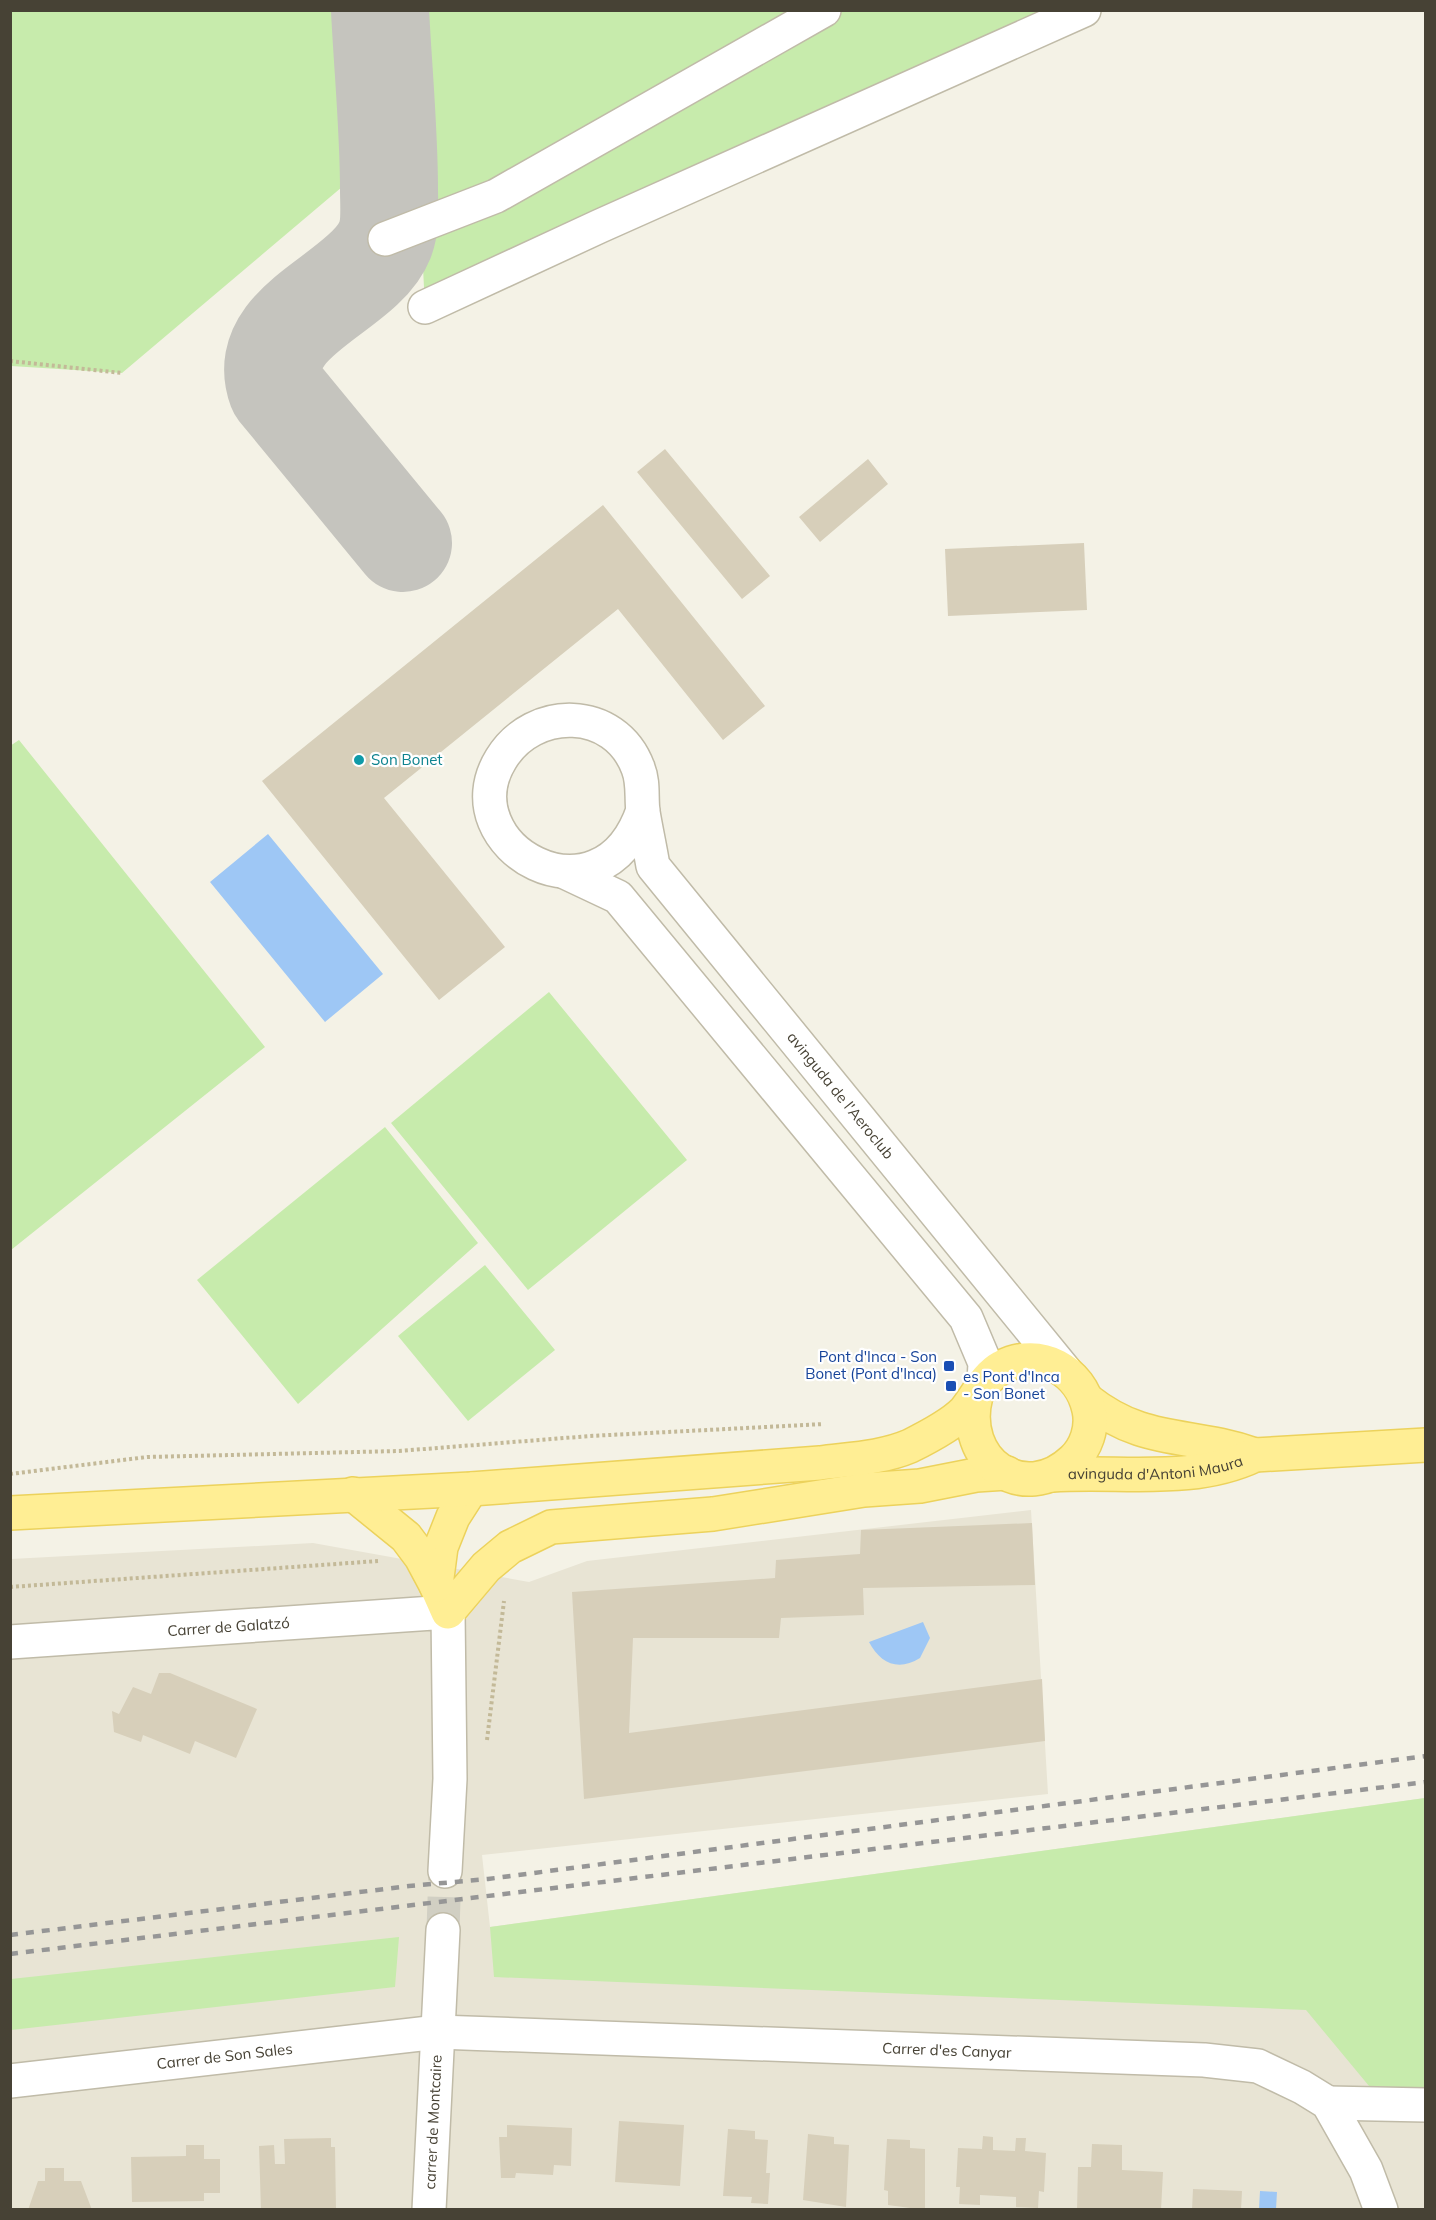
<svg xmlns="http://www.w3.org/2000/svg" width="1436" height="2220" font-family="Mulish,sans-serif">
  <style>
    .residential { fill: #e8e4d4 }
    .green { fill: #c7ebac }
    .water { fill: #9ec7f5 }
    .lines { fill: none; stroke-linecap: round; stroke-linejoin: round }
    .taxiway { stroke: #c5c4be; stroke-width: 98 }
    .building { fill: #d7cfba }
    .minor-tunnel { stroke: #d1cfc3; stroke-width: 33; stroke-dasharray: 33 16; stroke-linecap: butt }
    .minor-casing { stroke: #c0bba8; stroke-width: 36 }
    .major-casing { stroke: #ecd25c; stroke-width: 36 }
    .path { stroke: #c3b998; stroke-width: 4; stroke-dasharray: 3 3; stroke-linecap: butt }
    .minor { stroke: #fff; stroke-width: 33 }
    .major { stroke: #ffee94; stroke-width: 33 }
    .rail { stroke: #969696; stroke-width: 4.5; stroke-dasharray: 8 8; stroke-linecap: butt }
    .culture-dot { fill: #0f9aa8; stroke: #fff; stroke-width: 2 }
    .transit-dot { fill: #1a4fb4; stroke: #fff; stroke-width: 2 }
    .labels { text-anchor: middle; stroke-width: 4.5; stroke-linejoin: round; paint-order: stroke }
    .culture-label { font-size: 15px; fill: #0d838f; stroke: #fff; text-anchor: start }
    .street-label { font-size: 15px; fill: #474235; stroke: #fff }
    .transit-label { font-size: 15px; fill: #164399; stroke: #fff; text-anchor: end }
  </style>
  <rect width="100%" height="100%" fill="#f4f2e6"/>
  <!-- residential -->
  <path class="residential" d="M1031 1510 1048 1794 482 1855 490 1927 1425 1798V2209L11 2210V1559L313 1543 529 1582 587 1561Z"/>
  <!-- green -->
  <path class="green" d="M410 10 1086 11 425 307Z
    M10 11H351L356 146 342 187 122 373 11 366Z
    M19 740 265 1047 11 1250 10 746Z
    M549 992 687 1160 528 1290 391 1123Z
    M385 1127 478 1243 298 1404 197 1280Z
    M485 1265 555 1350 468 1421 398 1336Z
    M1425 1798V2089L1369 2086 1306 2010 494 1977 490 1927Z
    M399 1937 395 1987 11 2030V1979Z"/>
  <!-- water -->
  <path class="water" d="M268 834 383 974 325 1022 210 882Z
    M923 1622 930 1638 920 1658C898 1672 880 1663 869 1642Z
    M1260 2191 1277 2192 1276 2209H1259Z"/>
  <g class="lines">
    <!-- taxiway -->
    <path class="taxiway" d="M380 10C383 70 389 130 389 190 389 205 391 225 385 240 364 294 251 319 277 390L403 543"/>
  </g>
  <!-- building -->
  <path class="building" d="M665 449 770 576 742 599 637 472Z
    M868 459 888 484 820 542 799 517Z
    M603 505 765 706 723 740 618 609 384 798 505 947 439 1000 262 781Z
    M1084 543 1087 610 948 616 945 549Z
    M1032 1523 1035 1585 863 1588 864 1615 781 1618 779 1638H633L629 1733 1042 1679 1045 1741 584 1799 572 1592 775 1578 776 1560 860 1554 861 1530Z
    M159 1673H170L257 1709 236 1758 195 1741 190 1754 143 1735 141 1742 114 1732 112 1711 119 1714 133 1687 151 1694Z
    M619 2121 684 2125 680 2186 615 2182Z
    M507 2125 572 2128 571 2166 554 2165 553 2175 516 2173 515 2178H501L499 2137H507Z
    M728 2129 755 2131V2139L768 2140 766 2173H770L768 2204 751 2203 752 2197 723 2196Z
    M808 2134 834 2137V2144L849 2145 846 2207 803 2200Z
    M983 2136 993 2137V2150L1015 2151 1016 2138H1026L1025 2151 1046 2153 1044 2192 1039 2191 1038 2208 1016 2207V2197L980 2195V2205L959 2204 960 2187H956L958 2148 982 2149Z
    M331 2138V2147H335L336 2210H261L259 2146 274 2145 275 2164H285L284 2139Z
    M887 2139 910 2140V2148L925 2149V2210L888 2205V2191L884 2190Z
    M1092 2144 1122 2145V2170L1163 2172 1161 2210H1077L1078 2167H1091Z
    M186 2145H204V2159H220V2193H204V2201L132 2202 131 2157 186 2156Z
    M45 2168H64V2181H81L92 2210H28L38 2181H45Z
    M1193 2189 1242 2191 1241 2210H1192Z"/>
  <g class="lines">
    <!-- minor-tunnel -->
    <path class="minor-tunnel" d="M443 1930 445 1871"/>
    <!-- minor casing -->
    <g class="minor-casing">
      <g id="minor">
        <path d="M385 239 496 196 824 10"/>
        <path d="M425 307 600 226 1084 10"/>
        <path id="s1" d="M643 810C601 934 447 846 501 759 533 706 615 706 638 768 644 783 641 797 643 812 646 830 650 848 653 866L1065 1371"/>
        <path d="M565 872 618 897 966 1318 985 1363 984 1382"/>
        <path id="s2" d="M10 1642 448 1612 450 1779 445 1871"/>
        <path id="s3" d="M10 2081 438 2032 1204 2060 1258 2066 1302 2087 1328 2103 1366 2170 1381 2210"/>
        <path d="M1328 2103 1426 2105"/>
        <path id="s4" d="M429 2210 443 1930"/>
      </g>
    </g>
    <!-- major casing -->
    <g class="major-casing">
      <g id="major">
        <path d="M1087 1400C1145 1446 1190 1432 1255 1455"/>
        <path id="s5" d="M1052 1475C1120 1470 1192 1485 1255 1455L1426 1445"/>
        <path d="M471 1489 453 1517 441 1547 436 1585 448 1612 486 1567 510 1547 551 1527 713 1514 864 1490 920 1486 976 1475 1007 1473"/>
        <path d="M353 1494 406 1537 421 1557 436 1585"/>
        <path d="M10 1513 471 1489 820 1463C850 1459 882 1458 910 1446 926 1438 951 1425 964 1412 977 1397 984 1377 1002 1367 1040 1347 1081 1371 1089 1410 1093 1428 1086 1448 1073 1460 1023 1507 959 1460 976 1396"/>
      </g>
    </g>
    <!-- path -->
    <path class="path" d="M10 361 122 373
      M10 1474 147 1457 399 1451 590 1436 824 1424
      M10 1587 378 1561
      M487 1740 504 1601"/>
    <!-- minor -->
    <use href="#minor" class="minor"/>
    <!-- major -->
    <use href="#major" class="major"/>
    <!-- rail -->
    <path class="rail" d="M10 1935 409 1886 488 1879 1426 1756
      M10 1954 1426 1782"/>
  </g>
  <!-- markers -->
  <circle class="culture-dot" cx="359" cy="760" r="6"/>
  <g class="transit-dot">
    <rect x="943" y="1360" width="12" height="12" rx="3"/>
    <rect x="945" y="1380" width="12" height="12" rx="3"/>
  </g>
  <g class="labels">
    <!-- culture labels -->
    <g class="culture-label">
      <text x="371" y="765">Son Bonet</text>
    </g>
    <!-- street labels -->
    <g class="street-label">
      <text dy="5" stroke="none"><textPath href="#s1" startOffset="830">avinguda de l'Aeroclub</textPath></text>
      <text dy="5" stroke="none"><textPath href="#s5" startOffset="104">avinguda d'Antoni Maura</textPath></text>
      <text dy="5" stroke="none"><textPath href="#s2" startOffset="219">Carrer de Galatzó</textPath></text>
      <text dy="5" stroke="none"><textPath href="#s3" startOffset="940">Carrer d'es Canyar</textPath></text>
      <text dy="5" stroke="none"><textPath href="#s3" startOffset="216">Carrer de Son Sales</textPath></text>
      <text dy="5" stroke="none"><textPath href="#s4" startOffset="88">carrer de Montcaire</textPath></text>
    </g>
    <!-- transit labels -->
    <g class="transit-label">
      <text x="937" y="1362">Pont d'Inca - Son<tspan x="937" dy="17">Bonet (Pont d'Inca)</tspan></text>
      <text x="963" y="1382" text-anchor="start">es Pont d'Inca<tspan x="963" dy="17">- Son Bonet</tspan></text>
    </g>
  </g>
  <!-- border -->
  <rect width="1436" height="2220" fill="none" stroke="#474235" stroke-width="24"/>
</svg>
